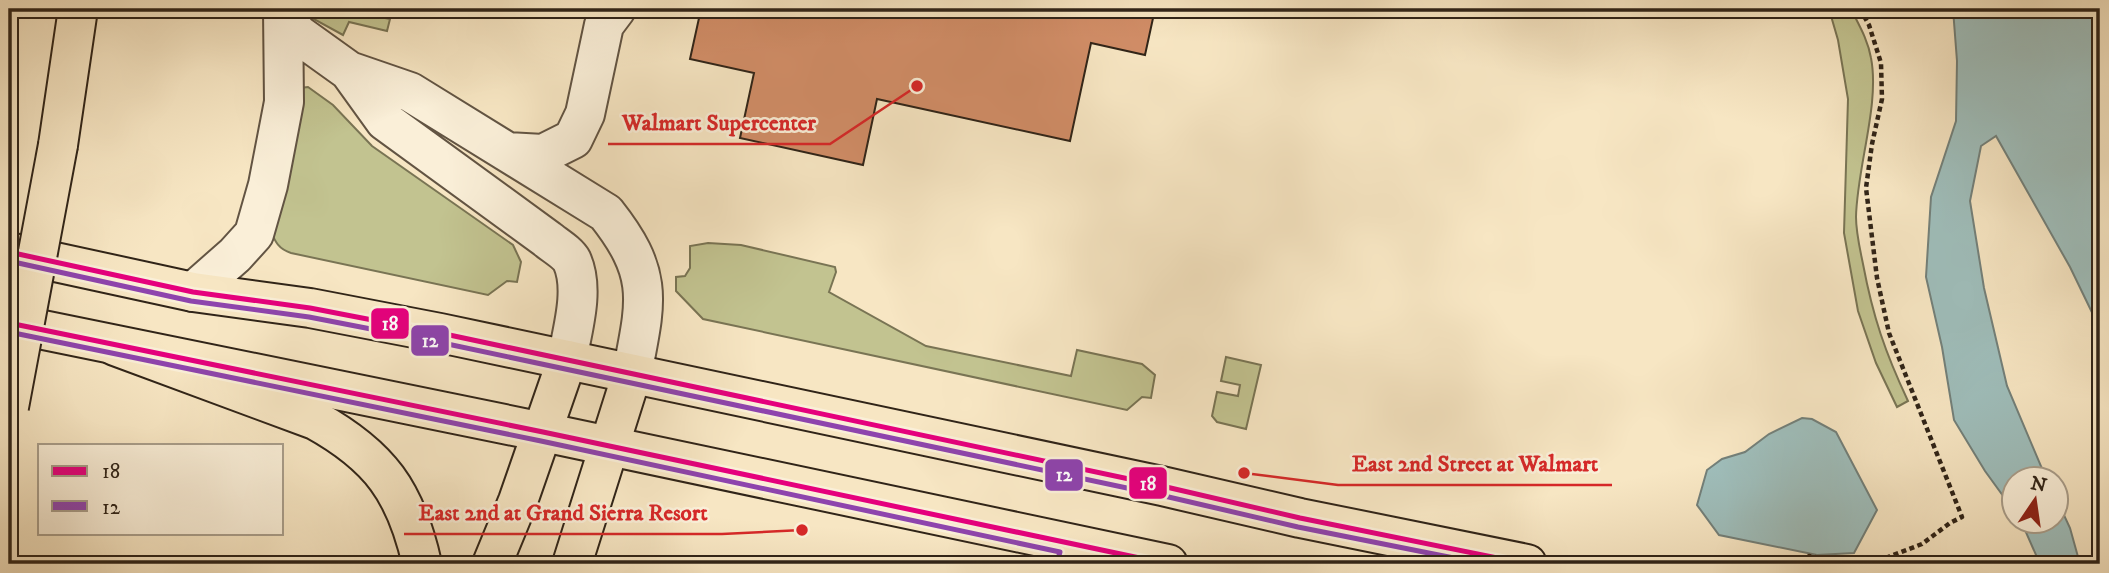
<svg xmlns="http://www.w3.org/2000/svg" width="2109" height="573" font-family="'IM FELL DW Pica',serif">
  <style>
    .green { fill: #c2c390; stroke: #797454; stroke-width: 2 }
    .water { fill: #9fbebb; stroke: #73807a; stroke-width: 2 }
    .building { fill: #d18d67; stroke: #302418; stroke-width: 2 }
    .lines { fill: none; stroke-linecap: round; stroke-linejoin: round }
    .minor-casing { stroke: #625443; stroke-width: 42 }
    .major-casing { stroke: #302418; stroke-width: 42 }
    .highway-casing { stroke: #302418; stroke-width: 42 }
    .path { stroke: #302418; stroke-width: 4.5; stroke-dasharray: 5 3.5; stroke-linecap: butt }
    .minor { stroke: #faefd8; stroke-width: 38 }
    .major { stroke: #f7e6c3; stroke-width: 38 }
    .highway { stroke: #f7e6c3; stroke-width: 38 }
    .highway-bridge-casing { stroke: #302418; stroke-width: 42; stroke-linecap: butt }
    .highway-bridge { stroke: #f7e6c3; stroke-width: 38 }
    .bus-1-casing { stroke: #faefd8; stroke-width: 10 }
    .bus-2-casing { stroke: #faefd8; stroke-width: 10 }
    .bus-1 { stroke: #e5007d; stroke-width: 5 }
    .bus-2 { stroke: #8e44ad; stroke-width: 5 }
    .leader { fill: none; stroke: #d62828; stroke-width: 2.5 }
    .callout-dot { fill: #d62828; stroke: #faefd8; stroke-width: 2.5 }
    .callout-label { font-size: 23px; text-anchor: middle; font-weight: bold; fill: #d62828; stroke: #faefd8; stroke-width: 5; stroke-linejoin: round; paint-order: stroke }
    .line-badge { stroke: #faefd8; stroke-width: 2.5 }
    .badge-label { font-size: 19px; text-anchor: middle; font-weight: bold; fill: #fff }
  </style>
  <rect width="100%" height="100%" fill="#f7e6c3"/>
  <filter id="stains"><feTurbulence type="fractalNoise" baseFrequency=".00286" numOctaves="4"/><feColorMatrix values="0 0 0 0 .2 0 0 0 0 .09 0 0 0 0 .02 0 0 0 .5 -.17"/></filter>
  <radialGradient id="worn" r=".72"><stop offset=".6" stop-color="#630" stop-opacity="0"/><stop offset="1" stop-color="#630" stop-opacity=".3"/></radialGradient>
  <!-- green -->
  <path class="green" d="M302 9H341L390 19 387 31 349 22 343 35 310 17Z
    M1829 9H1851C1859 25 1868 40 1871 58 1880 104 1857 167 1856 217 1856 233 1860 249 1863 264 1873 317 1885 352 1908 401L1897 407 1876 363 1858 311 1844 233 1848 99 1838 40Z
    M308 87 333 105 372 146 513 245 521 262 517 282 507 281 488 295 291 253C278 249 275 241 270 230L300 88Z
    M708 243 741 245 835 267 836 272 829 292 926 346 1071 376 1077 350 1142 364 1155 375 1151 398 1142 397 1127 410 703 319 676 291V277L685 276 690 268V246Z
    M1226 357 1261 365 1246 429 1217 422 1212 416 1217 392 1238 396 1240 385 1221 381Z"/>
  <!-- water -->
  <path class="water" d="M1953 9H2100V329L2070 267 1996 136 1981 146 1970 201 1984 288 2007 386 2046 478H2014V511L1985 471 1954 420 1942 347 1926 277 1931 197 1956 121 1957 61Z
    M1802 418 1812 419 1836 432 1877 510 1854 553 1817 555 1719 535 1697 505 1707 470 1722 459 1745 452 1769 434Z
    M2057 500 2070 528 2080 564H2040L2021 521 2056 520Z"/>
  <!-- building -->
  <path class="building" d="M701 9H1155L1145 55 1091 43 1070 141 877 99 863 165 740 138 754 73 690 59Z"/>
  <g class="lines">
    <!-- minor casing -->
    <g class="minor-casing">
      <path id="minor" d="M283 9 296 33 349 71 410 92 606 213C655 275 646 301 632 374
        M349 71 385 121 547 239C554 245 568 253 572 261 585 290 572 331 567 360
        M507 152 543 154 573 139 585 114 604 25 616 9
        M193 292 235 255 254 234 268 185 284 102 283 11"/>
    </g>
    <!-- major casing -->
    <g class="major-casing">
      <path id="major" d="M9 252 193 292 310 308 440 333 1162 486 1300 518 1527 564
        M9 323 543 432 1168 564"/>
    </g>
    <!-- highway casing -->
    <g class="highway-casing">
      <path id="highway" d="M58 145 78 9
        M115 346 315 420C380 456 406 492 422 564
        M492 564 518 501 567 360
        M572 564 632 374"/>
    </g>
    <!-- path -->
    <path class="path" d="M1860 9 1869 25 1881 63 1882 99 1872 144 1866 188 1877 278 1889 333 1962 517 1950 523 1922 544 1870 564
      M1801 564 1809 556 1851 564"/>
    <!-- minor -->
    <use href="#minor" class="minor"/>
    <!-- major -->
    <use href="#major" class="major"/>
    <!-- highway -->
    <use href="#highway" class="highway"/>
    <!-- highway-bridge casing -->
    <g class="highway-bridge-casing">
      <path id="highway-bridge" d="M9 407 58 145"/>
    </g>
    <!-- highway-bridge -->
    <use href="#highway-bridge" class="highway-bridge"/>
    <!-- bus-1 casing -->
    <g class="bus-1-casing">
      <path id="bus-1" d="M9 252 193 292 310 308 440 333 1162 486 1300 518 1527 564
        M9 323 543 432 1168 564"/>
    </g>
    <!-- bus-2 casing -->
    <g class="bus-2-casing">
      <path id="bus-2" d="M9 261 191 301 309 317 438 342 1160 495 1298 527 1484 564
        M9 332 541 441 1060 552 1057 562"/>
    </g>
    <!-- bus-1 -->
    <use href="#bus-1" class="bus-1"/>
    <!-- bus-2 -->
    <use href="#bus-2" class="bus-2"/>
  </g>
  <!-- callouts -->
  <path class="leader" d="M917 86L830 144H608M1244 473L1338 485H1612M802 530L722 534H404"/>
  <g class="callout-dot">
    <circle cx="917" cy="86" r="7"/>
    <circle cx="1244" cy="473" r="7"/>
    <circle cx="802" cy="530" r="7"/>
  </g>
  <g class="callout-label">
    <text x="719" y="130">Walmart Supercenter</text>
    <text x="1475" y="471">East 2nd Street at Walmart</text>
    <text x="563" y="520">East 2nd at Grand Sierra Resort</text>
  </g>
  <g class="line-badge">
    <rect x="370" y="307" width="40" height="33" rx="7" fill="#e5007d"/>
    <rect x="410" y="324" width="40" height="33" rx="7" fill="#8e44ad"/>
    <rect x="1044" y="458" width="40" height="34" rx="7" fill="#8e44ad"/>
    <rect x="1128" y="466" width="40" height="34" rx="7" fill="#e5007d"/>
  </g>
  <g class="badge-label">
    <text x="390" y="330">18</text>
    <text x="430" y="347">12</text>
    <text x="1064" y="481">12</text>
    <text x="1148" y="490">18</text>
  </g>
  <!-- margin -->
  <rect width="2109" height="573" fill="none" stroke="#f7e6c3" stroke-width="35"/>
  <rect x="10" y="10" width="2088" height="552" fill="none" stroke="#302418" stroke-width="3.5"/>
  <rect x="18" y="18" width="2074" height="538" fill="none" stroke="#302418" stroke-width="2"/>
  <!-- legend -->
  <rect x="38" y="444" width="245" height="91" fill="#faefd8" stroke="#a99e8b" stroke-width="2"/>
  <rect x="52" y="466" width="35" height="10" fill="#e5007d" stroke="#a99e8b" stroke-width="2"/>
  <text x="102" y="478" font-size="21" fill="#302418">18</text>
  <rect x="52" y="501" width="35" height="10" fill="#8e44ad" stroke="#a99e8b" stroke-width="2"/>
  <text x="102" y="514" font-size="21" fill="#302418">12</text>
  <!-- north arrow -->
  <g transform="translate(2035 500) rotate(13)"><circle r="33" fill="#faefd8" stroke="#a99e8b" stroke-width="2"/>
  <path d="M0-5L12 26L0 18L-12 26Z" fill="#8f2418"/>
  <text y="-10" font-size="19" font-weight="bold" text-anchor="middle" fill="#302418">N</text>
  </g>
  <rect width="100%" height="100%" filter="url(#stains)"/>
  <rect width="100%" height="100%" fill="url(#worn)"/>
</svg>
